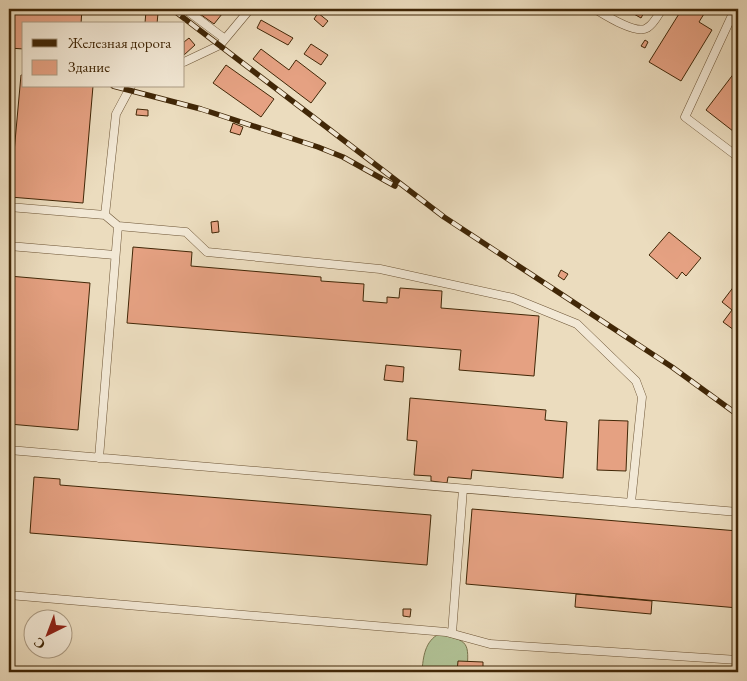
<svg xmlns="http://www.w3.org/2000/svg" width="747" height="681" font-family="'EB Garamond',serif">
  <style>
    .green { fill: #b1c296; stroke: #79744e }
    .building { fill: #e5a182; stroke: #412707 }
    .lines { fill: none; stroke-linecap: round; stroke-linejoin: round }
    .service-casing { stroke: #6c5435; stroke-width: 9 }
    .service { stroke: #f2e8d5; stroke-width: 8 }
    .rail-casing { stroke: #412707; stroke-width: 5.5 }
    .rail { stroke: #f2e8d5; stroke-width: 4; stroke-dasharray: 11; stroke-linecap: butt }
  </style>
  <rect width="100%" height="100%" fill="#ebdcbe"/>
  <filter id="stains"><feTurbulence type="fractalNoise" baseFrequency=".004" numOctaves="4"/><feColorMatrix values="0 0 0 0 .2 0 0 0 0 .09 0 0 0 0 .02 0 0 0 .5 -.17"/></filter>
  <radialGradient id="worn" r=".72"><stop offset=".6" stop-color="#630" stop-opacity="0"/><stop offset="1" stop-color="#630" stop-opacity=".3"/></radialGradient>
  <!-- green -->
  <path class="green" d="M439 634C469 641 469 642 467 672H422C423 657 425 641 439 634Z"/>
  <!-- building -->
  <path class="building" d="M9 9H82L81 24H24V49L9 48Z
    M193 9H226L214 24Z
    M625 9H646L641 18Z
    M682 9H707L699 22 712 30 681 81 649 62Z
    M146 11 158 13 157 24 145 23Z
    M318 13 328 21 323 27 314 19Z
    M261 20 293 38 288 45 257 28Z
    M189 38 195 45 184 55V42Z
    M645 40 648 42 645 48 641 46Z
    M311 44 328 55 321 65 304 54Z
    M261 49 289 70 296 60 326 83 311 103 253 59Z
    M226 65 274 99 261 117 213 83Z
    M738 68V135L706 110Z
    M21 75H24V86H93L83 203 10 197Z
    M137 109 148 110V116L136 115Z
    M233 123 243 127 240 135 230 132Z
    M218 221 219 232 212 233 211 222Z
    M669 232 701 258 686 276 682 272 677 279 649 255Z
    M133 247 192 252 191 266 321 277V281L364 284 363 301 387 303V297L399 298 400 288 442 291 441 308 539 316 534 376 459 370 461 350 127 323Z
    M561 270 568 274 564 280 558 276Z
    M9 276 90 283 78 430 9 424Z
    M738 281V324L734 330 723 322 732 310 722 302Z
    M386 365 404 367 403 382 384 380Z
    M410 398 546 410 545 420 567 422 563 478 472 470 471 479 448 477 447 483 431 481V476L414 475 417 441 407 440Z
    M599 420 628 421 626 471 597 470Z
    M34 477 60 479V485L431 515 427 565 30 533Z
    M472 509 738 531V608L466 584Z
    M576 594 652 601 651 614 575 607Z
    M403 609H411L410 617 403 616Z
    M458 661 483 662V672H457Z"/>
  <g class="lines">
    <!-- service casing -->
    <g class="service-casing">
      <path id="service" d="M185 9 225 39
        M595 9C605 15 636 35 647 28 654 24 658 15 662 9
        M735 9 685 117 738 157
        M184 62 220 45 250 9
        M131 86 116 114 105 215 118 226 186 232 207 252 380 269 513 298 577 324 636 381 642 397 631 502
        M9 207 105 215
        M9 246 115 255
        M9 450 738 512
        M99 458 118 226
        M9 595 446 632 490 644 738 660
        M452 633 463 489"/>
    </g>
    <!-- service -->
    <use href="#service" class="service"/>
    <!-- rail casing -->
    <g class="rail-casing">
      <path id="rail" d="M172 9 444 217 672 367 738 415
        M113 86 201 109 318 147 343 157 395 186"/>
    </g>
    <!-- rail -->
    <use href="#rail" class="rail"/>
  </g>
  <!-- margin -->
  <rect width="747" height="681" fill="none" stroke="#ebdcbe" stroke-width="30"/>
  <rect x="10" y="10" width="727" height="661" fill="none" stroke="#412707" stroke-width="2.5"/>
  <rect x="15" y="15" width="717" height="651" fill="none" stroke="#412707"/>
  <!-- legend -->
  <rect x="22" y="22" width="162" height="65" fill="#f2e8d5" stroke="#ab9b83"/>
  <rect x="32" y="39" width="25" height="8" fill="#412707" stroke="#ab9b83"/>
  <text x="68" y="48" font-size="15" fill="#412707">Железная дорога</text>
  <rect x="32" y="60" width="25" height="15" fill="#e5a182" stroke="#ab9b83"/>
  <text x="68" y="72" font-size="15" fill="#412707">Здание</text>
  <!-- north arrow -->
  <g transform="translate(48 634) rotate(222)"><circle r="24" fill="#f2e8d5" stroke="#ab9b83"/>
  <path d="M0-4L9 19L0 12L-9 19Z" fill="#8f2418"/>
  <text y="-8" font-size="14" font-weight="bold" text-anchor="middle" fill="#412707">С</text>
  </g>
  <rect width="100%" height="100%" filter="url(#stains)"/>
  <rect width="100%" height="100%" fill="url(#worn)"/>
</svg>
